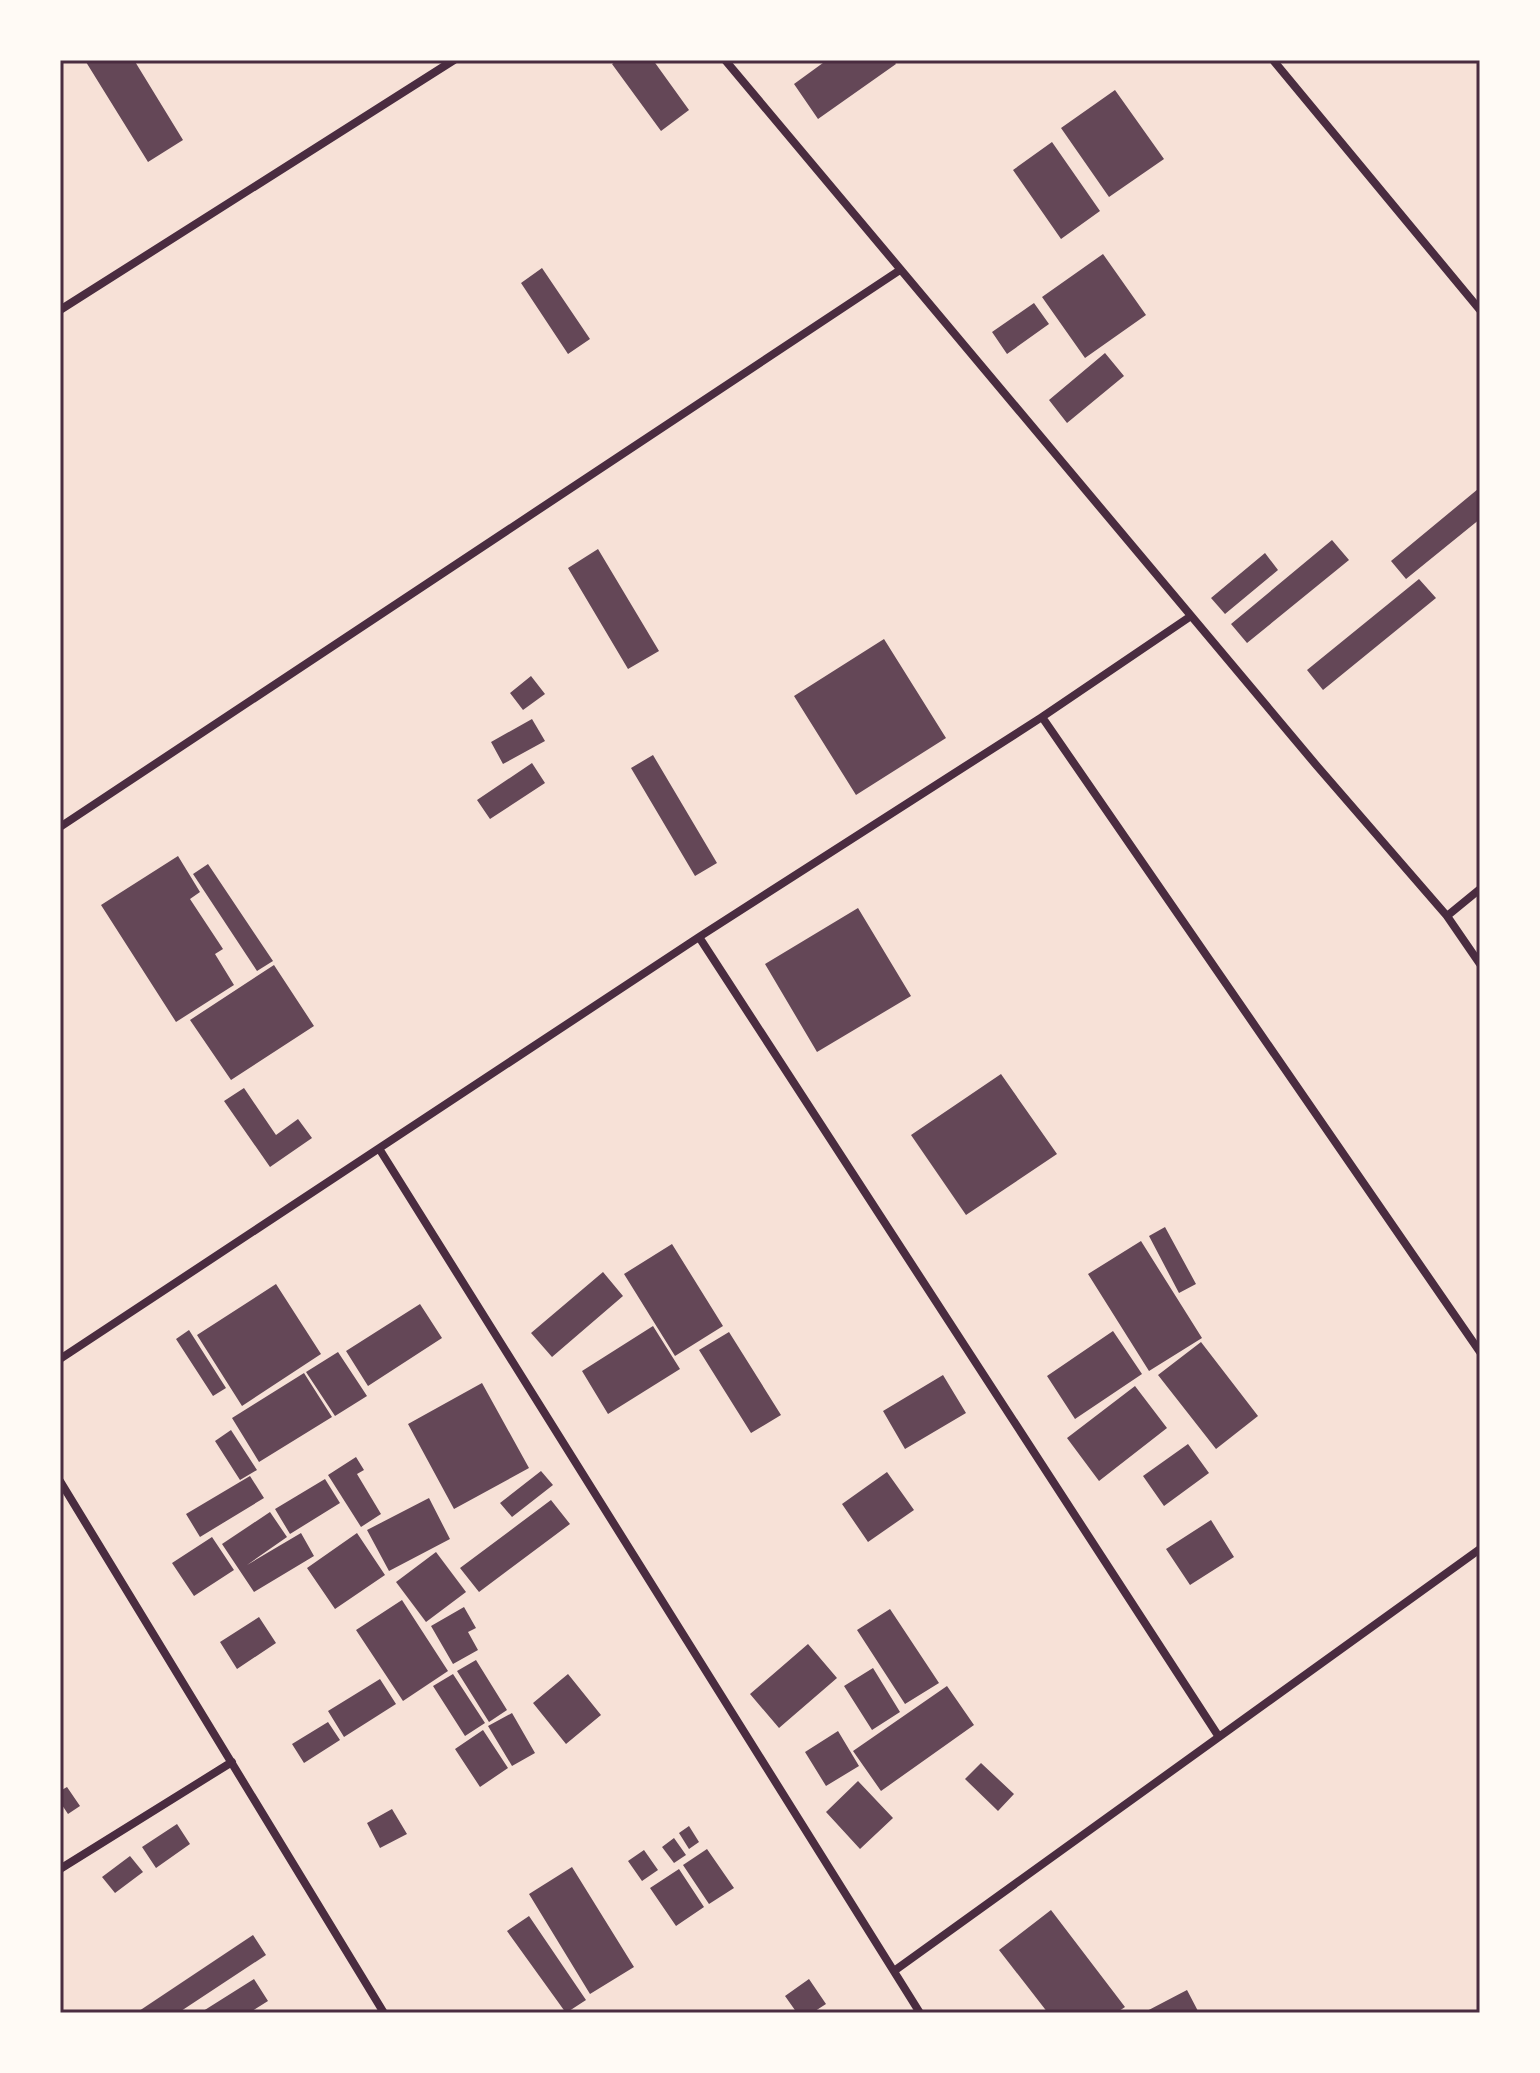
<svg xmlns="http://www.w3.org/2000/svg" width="1540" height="2073" font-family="Roboto,sans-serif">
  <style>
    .building { fill: #644757 }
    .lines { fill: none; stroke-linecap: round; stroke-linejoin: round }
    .minor { stroke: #4a2c40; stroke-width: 8 }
    .neatline { fill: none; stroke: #4a2c40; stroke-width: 3 }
  </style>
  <rect width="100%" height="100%" fill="#f7e1d7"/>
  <!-- building -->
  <path class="building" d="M89 60H134L183 140 148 162 86 62Z
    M618 60H653L689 110 661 131 612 64Z
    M827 60H893L896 64 818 119 794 84Z
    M1115 90 1164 159 1109 197 1061 128Z
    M1052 142 1100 211 1061 239 1013 170Z
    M1103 254 1146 315 1085 358 1042 297Z
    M542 268 590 339 568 354 521 283Z
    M1034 303 1049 324 1007 354 992 332Z
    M1105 353 1124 376 1067 423 1049 400Z
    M1478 489 1480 519 1406 579 1391 561Z
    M1332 540 1349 560 1247 643 1231 624Z
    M598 549 659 651 628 669 568 568Z
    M1265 553 1278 570 1225 614 1211 598Z
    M1419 579 1436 598 1323 690 1307 670Z
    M884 639 946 738 856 795 794 696Z
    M531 676 545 694 523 710 510 693Z
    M532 719 545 741 503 764 491 742Z
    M653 755 717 863 695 876 631 768Z
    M532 763 545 783 490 819 477 800Z
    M178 856 200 892 190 899 223 949 215 954 234 985 176 1022 101 905Z
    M208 864 273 961 257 971 193 874Z
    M858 908 911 996 817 1052 765 964Z
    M274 965 314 1026 231 1080 190 1020Z
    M1001 1074 1057 1154 966 1215 911 1135Z
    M244 1088 276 1135 298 1119 312 1138 270 1167 224 1101Z
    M1165 1227 1196 1284 1179 1293 1149 1236Z
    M1141 1241 1202 1338 1149 1371 1088 1274Z
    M672 1244 723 1326 675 1356 624 1274Z
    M603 1272 623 1296 552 1357 531 1333Z
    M276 1284 321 1354 242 1406 197 1335Z
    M420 1304 442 1338 368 1386 346 1351Z
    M653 1326 680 1369 608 1414 582 1371Z
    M189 1330 226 1388 213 1396 176 1339Z
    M1113 1331 1142 1374 1075 1419 1047 1376Z
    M729 1332 781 1415 751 1433 699 1350Z
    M1201 1342 1258 1416 1216 1449 1158 1375Z
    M338 1352 367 1396 335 1416 306 1372Z
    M304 1373 332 1417 259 1462 232 1418Z
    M943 1375 966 1413 905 1449 883 1411Z
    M482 1383 529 1468 454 1509 408 1424Z
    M1135 1386 1167 1428 1099 1481 1067 1438Z
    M231 1430 257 1470 240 1480 215 1441Z
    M1188 1444 1209 1473 1164 1506 1143 1476Z
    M356 1457 364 1470 357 1474 381 1514 361 1527 328 1475Z
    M541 1471 553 1485 512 1517 500 1503Z
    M887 1472 914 1510 868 1542 842 1504Z
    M250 1476 264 1498 200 1537 186 1514Z
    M325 1479 340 1503 290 1534 275 1509Z
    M429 1498 450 1539 389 1571 367 1530Z
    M551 1500 570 1524 479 1592 460 1568Z
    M270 1512 287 1537 247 1565 301 1533 314 1556 254 1592 222 1544Z
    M1211 1520 1234 1557 1190 1585 1166 1549Z
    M357 1533 385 1575 335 1609 307 1568Z
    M212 1537 234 1570 194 1596 172 1563Z
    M436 1552 466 1592 426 1622 396 1582Z
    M402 1600 448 1671 403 1701 356 1630Z
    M464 1607 476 1628 468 1632 478 1650 453 1664 431 1626Z
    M890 1609 939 1683 905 1704 857 1630Z
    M259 1617 276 1643 237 1669 220 1642Z
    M808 1644 837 1678 779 1728 750 1694Z
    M476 1660 507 1710 489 1722 457 1671Z
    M873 1668 900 1712 872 1730 844 1686Z
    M453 1674 485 1723 465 1736 433 1686Z
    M568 1674 601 1715 566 1744 533 1703Z
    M380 1679 396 1704 344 1737 328 1711Z
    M947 1686 974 1725 881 1791 853 1751Z
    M512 1713 535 1753 512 1766 488 1726Z
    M328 1722 340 1740 304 1763 292 1744Z
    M483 1730 508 1768 480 1787 455 1749Z
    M838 1731 859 1766 826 1786 805 1752Z
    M981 1763 1014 1794 998 1811 965 1779Z
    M858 1781 893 1818 860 1849 826 1812Z
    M67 1787 80 1806 68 1814 60 1802V1791Z
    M392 1809 407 1834 380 1848 367 1823Z
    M177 1824 190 1844 156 1868 142 1847Z
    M689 1826 699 1842 689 1849 679 1833Z
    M674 1838 686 1855 674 1863 662 1847Z
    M707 1849 734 1888 709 1904 683 1865Z
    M644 1850 658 1870 642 1881 628 1861Z
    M130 1856 143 1872 115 1893 102 1877Z
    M572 1867 634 1967 590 1994 529 1894Z
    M679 1869 704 1907 676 1926 650 1888Z
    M1051 1910 1125 2007 1116 2013H1048L999 1950Z
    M529 1916 586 2000 566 2013 507 1931Z
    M253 1935 266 1955 178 2013H136Z
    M254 1979 268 2001 249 2013H200Z
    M809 1979 826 2004 812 2013H797L785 1996Z
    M1187 1990 1199 2013H1143Z"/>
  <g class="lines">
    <!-- minor -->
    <path class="minor" d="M725 60 1317 766 1447 916 1480 964
      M1273 60 1480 310
      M60 310 454 60
      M1042 717 1480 1352
      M60 827 900 270
      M1447 916 1480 889
      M699 937 1219 1737
      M380 1150 920 2013
      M60 1359 699 937 1042 717 1191 616
      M60 1481 384 2013
      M60 1869 232 1762
      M894 1971 1480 1549"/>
  </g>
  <!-- border -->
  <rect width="1540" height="2073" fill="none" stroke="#fffaf5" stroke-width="124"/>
  <rect x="62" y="62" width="1416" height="1949" class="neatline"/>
</svg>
